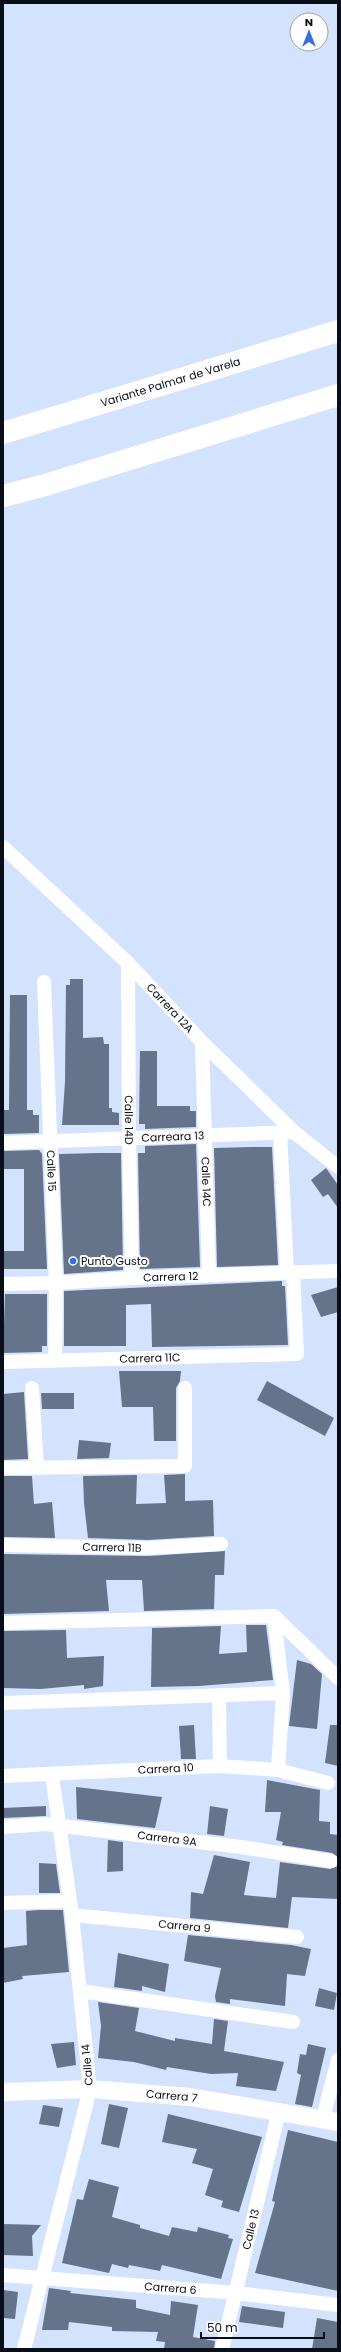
<svg xmlns="http://www.w3.org/2000/svg" width="341" height="2352" font-family="Poppins,sans-serif">
  <style>
    .building { fill: #65738b }
    .lines { fill: none; stroke-linecap: round; stroke-linejoin: round }
    .minor { stroke: #fff; stroke-width: 14 }
    .tertiary { stroke: #fff; stroke-width: 18 }
    .trunk { stroke: #fff; stroke-width: 22 }
    .poi-dot { fill: #3470de; stroke: #fff; stroke-width: 1.5 }
    .labels { text-anchor: middle; stroke-width: 4; stroke-linejoin: round; paint-order: stroke }
    .street-label { font-size: 11px; fill: #090f18; stroke: #fff }
    .poi-label { font-size: 11px; fill: #090f18; stroke: #fff; text-anchor: start }
  </style>
  <rect width="100%" height="100%" fill="#d3e3fe"/>
  <!-- building -->
  <path class="building" d="M70 979H83V1038L103 1037 104 1044H109V1108H112V1112L119 1113V1125H62L65 1082 66 985H70Z
    M10 995H27V1110H33V1115H39V1133L3 1134V1110H9Z
    M140 1051H157V1106H190V1111H196V1127L145 1129V1124H139Z
    M196 1144 200 1267 140 1269 138 1153H145V1146Z
    M253 1147H272L278 1265 217 1267 214 1148Z
    M39 1150 42 1154 47 1269H3V1251H24V1169H3V1151Z
    M100 1153H121L123 1270 64 1274 59 1154Z
    M326 1168 338 1185V1208L328 1194 323 1197 311 1180Z
    M282 1281V1286H285L288 1345 152 1347 151 1304 126 1305V1346H64V1291Z
    M338 1287V1312L321 1317 311 1295Z
    M5 1294H47V1346H42V1352L3 1353Z
    M119 1371H181L180 1381 176 1388V1441H154L153 1407H122Z
    M267 1381 334 1418 325 1436 257 1400Z
    M24 1392 28 1459 3 1460V1394Z
    M41 1393H74V1409H42Z
    M79 1440 111 1443 109 1458 77 1459Z
    M185 1474V1501L213 1500 214 1536 148 1540 88 1538 84 1503 83 1476 137 1475 136 1504 166 1503 164 1475Z
    M3 1476H32L34 1504 52 1502 55 1538 3 1537Z
    M225 1551 224 1575H215L214 1609 144 1611 142 1580H106L109 1611 3 1614V1554L148 1556Z
    M246 1625H266L273 1680 199 1686 151 1687 152 1628 221 1626 219 1654 247 1652Z
    M66 1630 67 1658 104 1656 103 1686 84 1689V1685L41 1689 3 1688V1631Z
    M297 1660 311 1664 322 1674 317 1729 289 1726Z
    M194 1725 196 1759H181L179 1726Z
    M330 1725H338V1766L325 1763Z
    M267 1780 320 1790 319 1821 330 1822V1834L338 1835V1857L332 1853 282 1845 283 1842 276 1840 281 1812H265Z
    M76 1787 162 1797 155 1828 77 1819Z
    M46 1806V1816L3 1818V1808Z
    M210 1806 228 1809 224 1836 207 1834Z
    M108 1840 123 1842V1871L107 1872Z
    M214 1855 250 1862 244 1895 276 1898 280 1862 330 1869 338 1866V1899L292 1897 288 1928 190 1918 191 1892 203 1894Z
    M39 1863 56 1864 60 1893H39Z
    M39 1910H63L69 1972 22 1976 23 1979 3 1983V1948L27 1945 26 1911Z
    M188 1935 291 1945 311 1949 305 1976 287 1974 285 2006 230 1999V2004L216 2002 215 1996 221 1968 184 1961Z
    M118 1953 169 1964 165 1992 142 1986V1991L114 1987Z
    M319 1988 337 1993 334 2010 315 2006Z
    M98 2002 139 2008 135 2031 175 2041V2038L212 2044 214 2019 228 2021 224 2051 284 2062 276 2091 236 2086 238 2073 211 2074 167 2067 166 2070 134 2062 98 2058 101 2026Z
    M74 2042 76 2065 57 2068 51 2044Z
    M308 2044 326 2048 312 2107 295 2104 301 2075 297 2073 300 2054 306 2055Z
    M109 2104 128 2108 119 2148 101 2144Z
    M43 2105 63 2108 59 2127 39 2124Z
    M168 2114 262 2137 239 2212 221 2207 223 2201 205 2195 213 2169 192 2163 197 2149 162 2142Z
    M288 2130 338 2142V2291L255 2273 275 2202 272 2201Z
    M89 2179 119 2187 112 2217 140 2225V2228L169 2236 172 2227 197 2232 198 2227 229 2235 228 2238 233 2239 221 2279 162 2265 160 2271 129 2265 128 2268 112 2264 109 2273 62 2263 77 2199 83 2200Z
    M3 2224 41 2225 32 2236 33 2256 3 2255Z
    M49 2288 71 2291 70 2293 136 2300V2308L170 2315 171 2301 198 2305 193 2337 215 2341 214 2349H164L165 2342 156 2341 158 2332 112 2331V2327L69 2322 68 2330H42Z
    M3 2290 18 2292 15 2319 3 2318Z
    M242 2306 285 2312 283 2328 239 2322Z
    M317 2318 338 2322V2349H312Z"/>
  <g class="lines">
    <!-- minor -->
    <g class="minor">
      <path id="s1" d="M3 847 128 963 202 1042 294 1132 338 1167"/>
      <path id="s2" d="M128 963 129 1138 132 1278"/>
      <path id="s3" d="M44 982 56 1283 55 1360"/>
      <path id="s4" d="M202 1042 209 1275"/>
      <path d="M280 1133 287 1272"/>
      <path id="s5" d="M3 1143 294 1132"/>
      <path id="s6" d="M3 1284 56 1283 132 1278 338 1271"/>
      <path id="s7" d="M3 1362 297 1354 293 1272"/>
      <path d="M32 1388 37 1468"/>
      <path d="M3 1468 185 1466V1388"/>
      <path id="s8" d="M3 1545 148 1548 221 1544"/>
      <path d="M274 1616 283 1693 278 1770"/>
      <path d="M274 1616 338 1678"/>
      <path d="M3 1623 274 1616"/>
      <path d="M219 1695 220 1766"/>
      <path d="M3 1703 283 1693"/>
      <path id="s9" d="M3 1776 220 1766 278 1770 328 1783"/>
      <path id="s10" d="M3 1827 45 1824 241 1847 331 1861"/>
      <path d="M3 1903 70 1901"/>
      <path id="s11" d="M72 1915 297 1937"/>
      <path d="M80 1991 293 2022"/>
      <path d="M323 2118 338 2060"/>
      <path id="s12" d="M3 2275 236 2293 338 2305"/>
      <path d="M24 2349 90 2089 72 1915 52 1775"/>
      <path id="s13" d="M222 2349 279 2111"/>
    </g>
    <!-- tertiary -->
    <path class="tertiary" id="s14" d="M3 2092 90 2089 190 2097 338 2122"/>
    <!-- trunk -->
    <g class="trunk">
      <path id="s15" d="M3 433 338 331"/>
      <path d="M3 496 42 486 338 395"/>
    </g>
  </g>
  <!-- markers -->
  <circle class="poi-dot" cx="73" cy="1261" r="4"/>
  <g class="labels">
    <!-- street labels -->
    <g class="street-label">
      <text dy="4" stroke="none"><textPath href="#s15" startOffset="175">Variante Palmar de Varela</textPath></text>
      <text dy="4" stroke="none"><textPath href="#s1" startOffset="232">Carrera 12A</textPath></text>
      <text dy="4" stroke="none"><textPath href="#s2" startOffset="157">Calle 14D</textPath></text>
      <text dy="4" stroke="none"><textPath href="#s5" startOffset="170">Carreara 13</textPath></text>
      <text dy="4" stroke="none"><textPath href="#s3" startOffset="189">Calle 15</textPath></text>
      <text dy="4" stroke="none"><textPath href="#s4" startOffset="140">Calle 14C</textPath></text>
      <text dy="4" stroke="none"><textPath href="#s6" startOffset="168">Carrera 12</textPath></text>
      <text dy="4" stroke="none"><textPath href="#s7" startOffset="147">Carrera 11C</textPath></text>
      <text dy="4" stroke="none"><textPath href="#s8" startOffset="109">Carrera 11B</textPath></text>
      <text dy="4" stroke="none"><textPath href="#s9" startOffset="163">Carrera 10</textPath></text>
      <text dy="4" stroke="none"><textPath href="#s10" startOffset="165">Carrera 9A</textPath></text>
      <text dy="4" stroke="none"><textPath href="#s11" startOffset="113">Carrera 9</textPath></text>
      <text transform="translate(87 2065) rotate(-95)" y="4">Calle 14</text>
      <text dy="4" stroke="none"><textPath href="#s14" startOffset="169">Carrera 7</textPath></text>
      <text dy="4" stroke="none"><textPath href="#s13" startOffset="123">Calle 13</textPath></text>
      <text dy="4" stroke="none"><textPath href="#s12" startOffset="168">Carrera 6</textPath></text>
    </g>
    <!-- poi labels -->
    <g class="poi-label">
      <text x="81" y="1265">Punto Gusto</text>
    </g>
  </g>
  <!-- border -->
  <rect width="341" height="2352" fill="none" stroke="#090f18" stroke-width="8"/>
  <!-- north arrow -->
  <g transform="translate(309 32)"><circle r="19" fill="#ffffff" stroke="#9d9fa3"/>
  <path d="M0-3L7 15L0 10L-7 15Z" fill="#3470de"/>
  <text y="-6" font-size="11" font-weight="bold" text-anchor="middle" fill="#090f18">N</text>
  </g>
  <!-- scale -->
  <path d="M201 2332v6h123v-6" fill="none" stroke="#090f18" stroke-width="2"/>
  <text x="207" y="2332" font-size="12" fill="#090f18" stroke="#ffffff" stroke-width="3" paint-order="stroke">50 m</text>
</svg>
